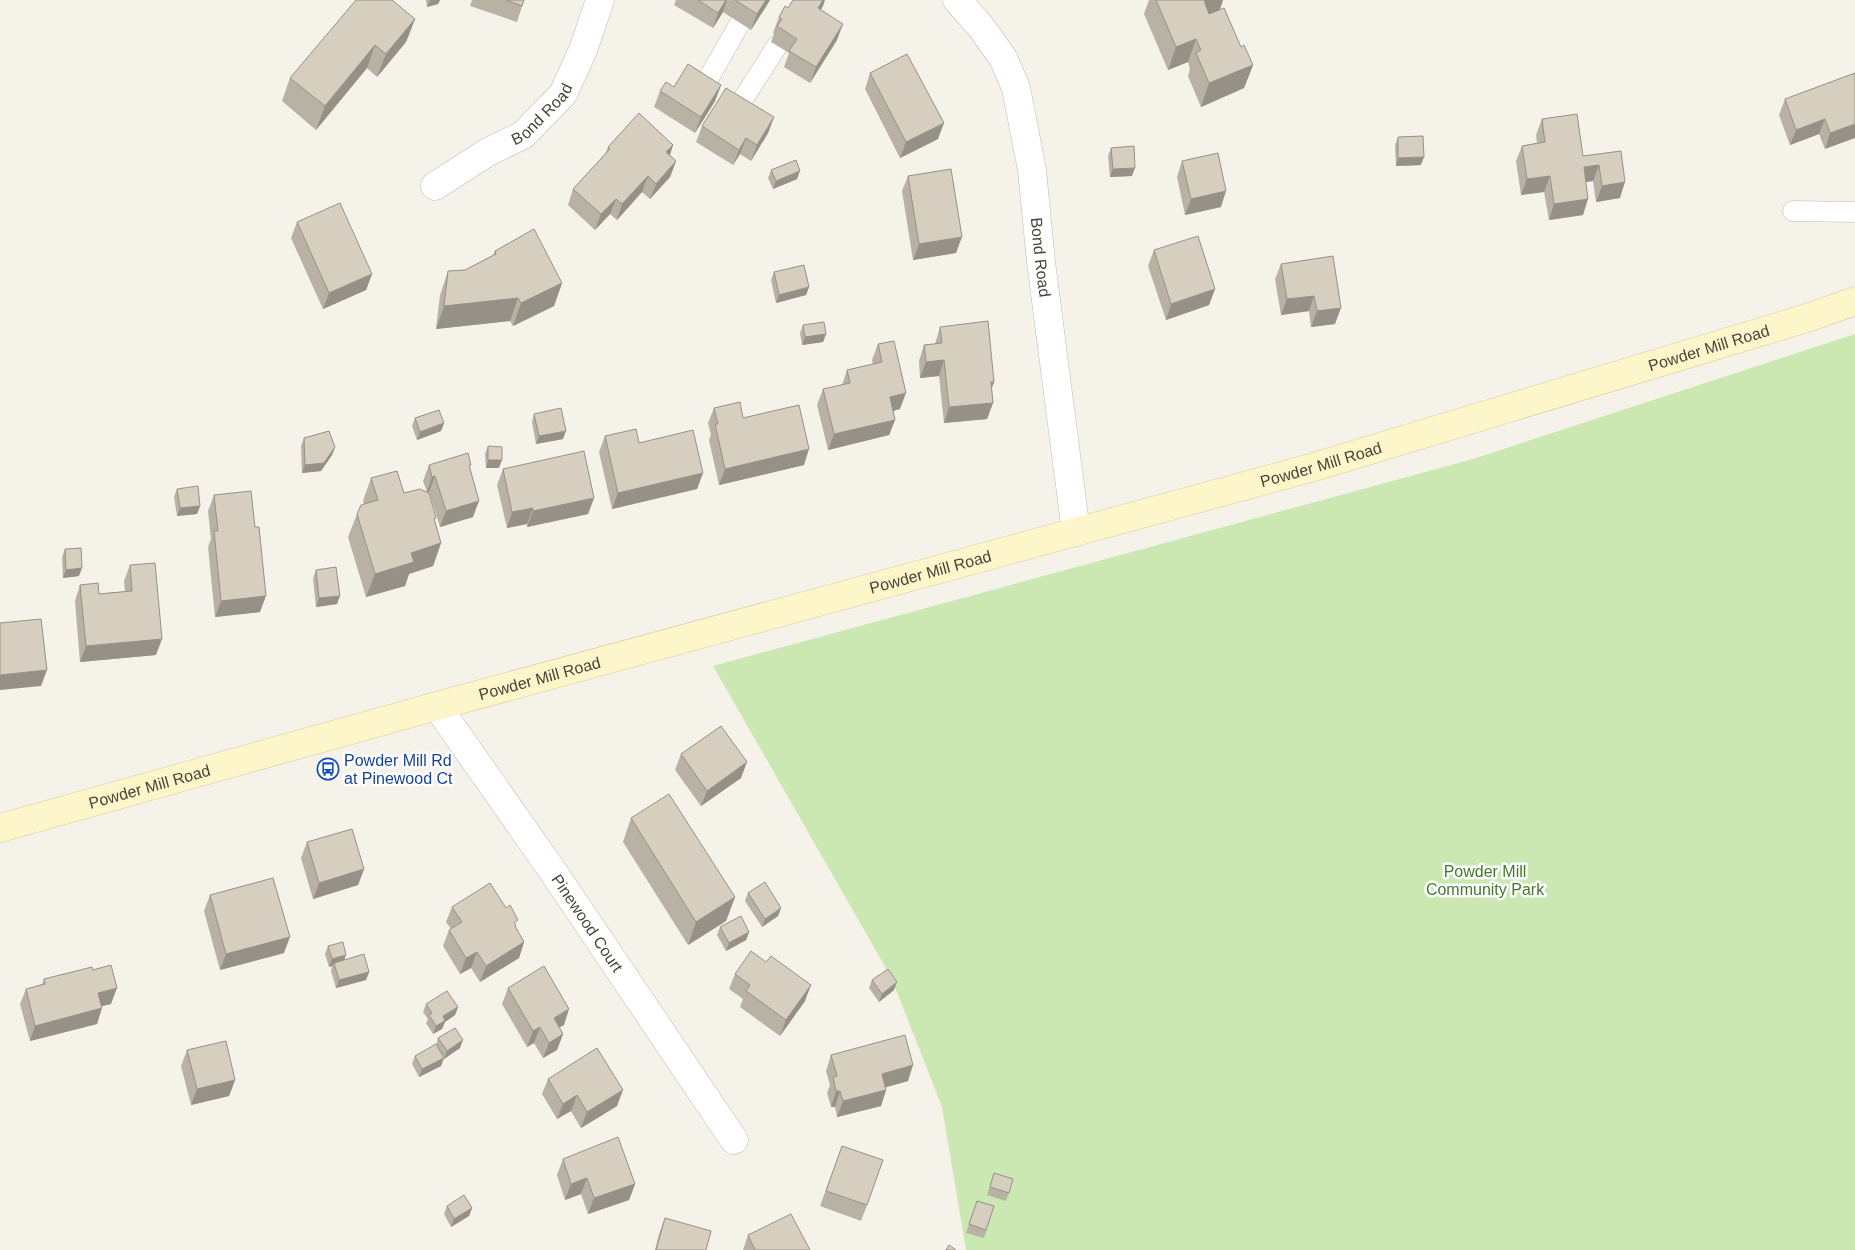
<svg xmlns="http://www.w3.org/2000/svg" width="1855" height="1250" font-family="Helvetica,sans-serif">
  <style>
    .green { fill: #cbe8b3 }
    .lines { fill: none; stroke-linecap: round; stroke-linejoin: round }
    .lane-casing { stroke: #c0bbac; stroke-width: 21 }
    .street-casing { stroke: #c0bbac; stroke-width: 29 }
    .secondary-casing { stroke: #d4c99a; stroke-width: 29 }
    .lane { stroke: #fff; stroke-width: 20 }
    .street { stroke: #fff; stroke-width: 28 }
    .secondary { stroke: #fef6cb; stroke-width: 28 }
    .wall { fill: #b8b2a4 }
    .shaded-wall { fill: #969186 }
    .building { fill: #d6cfbf; stroke: #969186 }
    .labels { text-anchor: middle; stroke-width: 5; stroke-linejoin: round; paint-order: stroke }
    .street-label { font-size: 16px; fill: #494438; stroke: #fff }
    .transit-label { font-size: 16px; fill: #164399; stroke: #fff; text-anchor: start }
    .park-label { font-size: 16px; fill: #427a2b; stroke: #fff }
  </style>
  <rect width="100%" height="100%" fill="#f5f2ea"/>
  <!-- green -->
  <path class="green" d="M1855 334V1250H966L942 1107 891 977 713 666 1473 459Z"/>
  <g class="lines">
    <!-- lane casing -->
    <g class="lane-casing">
      <path id="lane" d="M703 88 740 23
        M736 110 777 46
        M1793 211 1855 212"/>
    </g>
    <!-- street casing -->
    <g class="street-casing">
      <g id="street">
        <path id="s1" d="M957 0 981 27 1003 58 1016 88 1032 170 1041 262 1076 532"/>
        <path id="s2" d="M435 186 488 152 523 135 563 94 583 50 600 0"/>
        <path id="s3" d="M437 706 554 873 734 1140"/>
      </g>
    </g>
    <!-- secondary casing -->
    <g class="secondary-casing">
      <g id="secondary">
        <path id="s4" d="M0 828 437 706 1314 467 1810 317 1855 301"/>
      </g>
    </g>
    <!-- lane -->
    <use href="#lane" class="lane"/>
    <!-- street -->
    <use href="#street" class="street"/>
    <!-- secondary -->
    <use href="#secondary" class="secondary"/>
  </g>
  <!-- wall -->
  <path class="wall" d="M426 0H440L438 4 427 7Z
    M472 0H524L517 22 470 6Z
    M676 0H770L751 30 723 12 713 28 674 5Z
    M1149 0H1223L1220 9 1241 47 1253 65 1244 88 1201 107 1188 76 1190 69 1188 62 1168 70 1144 14Z
    M823 6 821 10 837 40 810 83 784 67 789 53 771 42 774 34 773 33 779 17 788 8Z
    M415 19 406 42 377 77 367 68 316 130 282 101 290 78Z
    M870 73 938 139 900 158 865 89Z
    M1855 73 1825 149 1819 134 1790 145 1779 115 1785 99Z
    M721 85 715 101 695 133 654 107 660 91 674 87Z
    M774 117 768 133 751 161 740 154 733 165 696 142 702 126Z
    M1542 119 1583 156 1621 151 1620 198 1596 202 1593 181 1586 182 1583 215 1549 220 1544 192 1521 195 1516 161 1522 146 1537 143 1536 135Z
    M1398 137 1421 165 1396 166 1395 145Z
    M673 145 670 155 676 161 670 177 650 199 642 192 617 220 610 214 595 230 568 205 573 189 605 154 608 147Z
    M1111 148 1132 176 1110 177 1108 156Z
    M1182 161 1221 207 1185 215 1177 177Z
    M771 170 797 179 773 189 768 178Z
    M908 176 956 253 913 260 902 191Z
    M297 222 372 274 366 290 323 309 291 238Z
    M1154 250 1215 289 1209 305 1166 320 1148 266Z
    M495 251 562 283 554 306 513 326 510 321 436 329 440 295 448 271 465 270 493 255Z
    M1333 256 1335 324 1311 327 1309 311 1281 315 1275 279 1281 264Z
    M774 272 809 287 806 295 776 303 771 280Z
    M803 325 826 334 823 342 802 345 800 333Z
    M940 327 994 382 991 390 993 403 987 419 944 423 939 376 920 378 919 361 924 345 935 344Z
    M878 344 900 409 893 411 895 420 889 435 828 450 817 405 823 389 842 385 847 370 873 364 872 360Z
    M714 408 743 418 804 465 719 485 709 440 711 435 708 423Z
    M534 414 563 439 536 444 532 422Z
    M415 418 444 423 441 431 417 440 412 426Z
    M605 436 703 473 697 489 612 509 599 452Z
    M304 438 335 447 332 455 321 471 302 473 301 446Z
    M488 446 499 468H486L485 454Z
    M429 465 470 469 473 517 440 527 429 492H427L441 543 433 566 409 574 405 586 366 597 348 537 357 514 364 504 363 501 371 478 404 493 427 492 423 481Z
    M503 469 594 498 588 514 527 527V524L507 528 497 485Z
    M177 489 200 506 197 514 177 516 174 497Z
    M214 495 255 527 260 612 215 617 208 547 211 539 208 511Z
    M65 549 79 576 63 578 62 557Z
    M130 565 156 655 80 662 75 601 80 585 99 594 125 591 124 581Z
    M316 570 337 604 316 607 313 578Z
    M681 754 741 778 701 806 675 770Z
    M631 818 735 897 726 921 688 945 623 842Z
    M307 842 364 869 358 885 313 899 301 858Z
    M748 893 781 908 778 916 762 927 745 901Z
    M210 895 284 953 220 970 204 911Z
    M452 907 506 908 516 928 524 942 519 958 480 982 471 968 460 974 443 946 449 930 451 929 446 922Z
    M720 927 749 932 746 940 726 951 717 935Z
    M328 946 345 960 369 972 366 980 336 988 331 971 332 966 329 967 325 954Z
    M93 970 111 1004 102 1006 97 1024 30 1041 20 1004 26 989 42 984 44 979Z
    M735 974 805 1001 780 1036 740 1007 743 999 729 989Z
    M872 980 894 990 879 1002 869 988Z
    M508 988 564 1025 559 1027 563 1034 557 1050 543 1058 534 1043 527 1047 502 1004Z
    M426 1004 458 1007 455 1015 445 1022 442 1029 433 1034 426 1023 428 1019 423 1012Z
    M438 1038 460 1048 444 1059 443 1058 441 1066 419 1077 412 1064 415 1056 436 1045Z
    M187 1050 235 1080 229 1096 191 1105 181 1066Z
    M831 1055 908 1081 886 1087V1090L881 1106 837 1117 835 1107H831L827 1093 830 1085 826 1071Z
    M548 1079 617 1106 581 1128 571 1111 557 1119 542 1094Z
    M842 1146 867 1205 861 1221 820 1206Z
    M563 1159 635 1184 629 1200 588 1214 581 1194 565 1200 557 1175Z
    M994 1173 1009 1193 1006 1201 987 1195Z
    M977 1201 994 1206 984 1238 966 1233Z
    M447 1206 472 1208 469 1216 451 1227 444 1214Z
    M665 1218 706 1250H655L659 1234Z
    M748 1235 810 1250H743Z"/>
  <!-- shaded-wall -->
  <path class="shaded-wall" d="M430 0H440L438 4 427 7Z
    M726 0H727L723 12 713 28 718 13Z
    M766 0H770L751 30 757 14Z
    M823 0H825L823 6 812 24 818 8Z
    M1202 0H1223L1219 12 1194 22Z
    M415 19 406 42 377 77 386 54Z
    M843 24 837 40 810 83 816 67Z
    M1196 39 1188 62 1168 70 1176 47Z
    M375 45 367 68 316 130 325 106Z
    M1253 65 1244 88 1201 107 1209 83Z
    M721 85 715 101 695 133 701 117Z
    M774 117 768 133 751 161 757 145Z
    M1825 119 1819 134 1790 145 1796 130Z
    M944 123 938 139 900 158 906 142Z
    M1855 124V138L1825 149 1830 133Z
    M746 138 740 154 733 165 739 150Z
    M673 145 668 161 666 152Z
    M1424 157 1421 165 1396 166 1398 158Z
    M676 161 670 177 650 199 656 184Z
    M1599 165 1593 181 1578 183 1584 167Z
    M1135 168 1132 176 1110 177 1113 169Z
    M800 171 797 179 773 189 776 181Z
    M648 176 642 192 617 220 622 204Z
    M1550 176 1544 192 1521 195 1527 179Z
    M1625 182 1620 198 1596 202 1602 186Z
    M1226 191 1221 207 1185 215 1191 199Z
    M616 199 610 214 595 230 601 214Z
    M1588 199 1583 215 1549 220 1554 204Z
    M962 237 956 253 913 260 919 244Z
    M372 274 366 290 323 309 329 293Z
    M562 283 554 306 513 326 521 303Z
    M809 287 806 295 776 303 779 295Z
    M1215 289 1209 305 1166 320 1171 304Z
    M1314 296 1309 311 1281 315 1287 299Z
    M518 298 510 321 436 329 444 306Z
    M1341 308 1335 324 1311 327 1317 311Z
    M826 334 823 342 802 345 805 337Z
    M944 360 939 376 920 378 926 362Z
    M991 382H994L988 398Z
    M906 393 900 409 884 413 890 397Z
    M993 403 987 419 944 423 949 407Z
    M895 420 889 435 828 450 834 434Z
    M444 423 441 431 417 440 420 432Z
    M566 431 563 439 536 444 539 436Z
    M335 447 332 455 321 471 302 473 305 465Z
    M809 449 804 465 719 485 725 469Z
    M488 460H502L499 468H486Z
    M703 473 697 489 612 509 618 493Z
    M435 476 429 492H427L432 477Z
    M594 498 588 514 527 527 533 511Z
    M479 501 473 517 440 527 446 511Z
    M200 506 197 514 177 516 180 508Z
    M533 508 527 524 507 528 512 512Z
    M441 543 433 566 409 574 405 586 366 597 375 574 411 553Z
    M82 568 79 576 63 578 66 570Z
    M266 596 260 612 215 617 221 601Z
    M340 596 337 604 316 607 319 598Z
    M162 639 156 655 80 662 86 646Z
    M47 670 41 686 0 690V675Z
    M747 762 741 778 701 806 707 791Z
    M364 869 358 885 313 899 319 883Z
    M735 897 726 921 688 945 696 922Z
    M781 908 778 916 762 927 765 919Z
    M749 932 746 940 726 951 729 943Z
    M290 937 284 953 220 970 226 954Z
    M524 942 519 958 480 982 486 966Z
    M477 952 471 968 460 974 466 958Z
    M346 955 343 963H334L332 966 329 967 332 959Z
    M369 972 366 980 336 988 339 980Z
    M897 982 894 990 879 1002 882 994Z
    M811 985 805 1001 780 1036 786 1020Z
    M117 988 111 1004 92 1008 98 993Z
    M458 1007 455 1015 445 1022 442 1029 433 1034 436 1026 443 1016Z
    M102 1008 97 1024 30 1041 35 1026Z
    M569 1009 564 1025 548 1034 554 1018Z
    M540 1027 534 1043 527 1047 533 1031Z
    M563 1034 557 1050 543 1058 549 1043Z
    M463 1040 460 1048 444 1059 447 1051Z
    M444 1058 441 1066 419 1077 422 1069Z
    M913 1065 908 1081 876 1090 882 1074Z
    M235 1080 229 1096 191 1105 197 1089Z
    M623 1090 617 1106 581 1128 587 1112Z
    M886 1090 881 1106 837 1117 843 1101Z
    M836 1091H840L835 1107H831Z
    M577 1095 571 1111 557 1119 563 1104Z
    M587 1178 581 1194 565 1200 571 1184Z
    M635 1184 629 1200 588 1214 594 1198Z
    M472 1208 469 1216 451 1227 454 1219Z"/>
  <!-- building -->
  <path class="building" d="M356 0H392L415 19 386 54 375 45 325 106 290 78Z
    M506 0H524L522 6Z
    M698 0H726L718 13Z
    M735 0H766L757 14Z
    M793 0H823L818 8 843 24 816 67 789 51 797 39 777 26 782 19 779 17 785 6 788 8Z
    M1156 0H1204L1209 14 1224 8 1241 47 1244 45 1253 65 1209 83 1196 53 1201 50 1196 39 1176 47Z
    M907 54 944 123 906 142 870 73Z
    M688 64 721 85 701 117 660 91 666 82 674 87Z
    M1855 73V124L1830 133 1825 119 1796 130 1785 99Z
    M726 88 774 117 757 145 746 138 739 150 702 126Z
    M639 113 673 145 666 152 676 161 656 184 648 176 622 204 616 199 601 214 573 189 610 149 608 147Z
    M1577 114 1583 156 1621 151 1625 182 1602 186 1599 165 1584 167 1588 199 1554 204 1550 176 1527 179 1522 146 1545 142 1542 119Z
    M1423 136 1424 157 1398 158V137Z
    M1134 146 1135 168 1113 169 1111 148Z
    M1218 153 1226 191 1191 199 1182 161Z
    M796 160 800 171 776 181 771 170Z
    M951 169 962 237 919 244 908 176Z
    M340 203 372 274 329 293 297 222Z
    M534 229 562 283 521 303 518 298 444 306 448 271 465 270 496 254 495 251Z
    M1198 236 1215 289 1171 304 1154 250Z
    M1333 256 1341 308 1317 311 1314 296 1287 299 1281 264Z
    M804 265 809 287 779 295 774 272Z
    M988 321 994 382H991L993 403 949 407 944 360 926 362 924 345 942 343 940 327Z
    M824 322 826 334 805 337 803 325Z
    M894 341 906 393 890 397 895 420 834 434 823 389 850 383 847 370 882 362 878 344Z
    M740 402 743 418 799 405 809 449 725 469 715 424H718L714 408Z
    M561 408 566 431 539 436 534 414Z
    M439 410 444 423 420 432 415 418Z
    M636 429 639 443 693 430 703 473 618 493 605 436Z
    M329 431 335 447 324 463 305 465 304 438Z
    M488 446 502 447V460H488Z
    M584 451 594 498 533 511V508L512 512 503 469Z
    M468 453 471 465H469L479 501 446 511 435 476 432 477 429 465Z
    M397 471 404 493 420 489 429 493 436 518 434 519 441 543 411 553 414 562 375 574 357 514 361 505 378 500 371 478Z
    M198 486 200 506 180 508 177 489Z
    M251 491 255 527H259L266 596 221 601 214 531H218L214 495Z
    M81 548 82 568 66 570 65 549Z
    M155 563 162 639 86 646 80 585 98 583 99 594 132 591 130 565Z
    M336 567 340 596 319 598 316 570Z
    M41 619 47 670 0 675V623Z
    M721 726 747 762 707 791 681 754Z
    M669 794 735 897 696 922 631 818Z
    M352 829 364 869 319 883 307 842Z
    M273 878 290 937 226 954 210 895Z
    M765 882 781 908 765 919 748 893Z
    M490 883 506 908 510 905 518 920 514 923 516 925 515 926 524 942 486 966 477 952 466 958 449 930 462 922 452 907Z
    M741 916 749 932 729 943 720 927Z
    M343 942 346 955 332 959 328 946Z
    M751 951 766 962 771 956 811 985 786 1020 746 991 750 985 735 974Z
    M364 954 369 972 339 980 334 963Z
    M111 965 117 988 98 993 102 1008 35 1026 26 989 45 984 44 979 92 967 93 970Z
    M544 966 569 1009 554 1018 563 1034 549 1043 540 1027 533 1031 508 988Z
    M888 969 897 982 882 994 872 980Z
    M447 991 458 1007 443 1016 445 1021 436 1026 429 1015 432 1013 426 1004Z
    M455 1028 463 1040 447 1051 438 1038Z
    M905 1035 913 1065 882 1074 886 1090 843 1101 840 1091H836L833 1077 837 1076 831 1055Z
    M226 1041 235 1080 197 1089 187 1050Z
    M436 1044 444 1058 422 1069 415 1056Z
    M597 1048 623 1090 587 1112 577 1095 563 1104 548 1079Z
    M618 1137 635 1184 594 1198 587 1178 571 1184 563 1159Z
    M842 1146 883 1160 867 1205 826 1191Z
    M994 1173 1013 1179 1009 1193 990 1187Z
    M464 1195 472 1208 454 1219 447 1206Z
    M977 1201 994 1206 986 1230 969 1224Z
    M791 1214 810 1250H755L748 1235Z
    M665 1218 711 1231 706 1250H656Z
    M949 1245 956 1250H946Z"/>
  <!-- icons -->
  <defs>
    <g id="bus-ring" transform="scale(1.125)"><circle r="9.5" fill="#fff" stroke="#1a4fb4" stroke-width="1.5"/><path d="M-5-6H5V4H4V6H2V4H-2V6H-4V4H-5ZM-3.5-4V0h7V-4ZM-3.5 1.2v1.5H-2V1.2ZM2 1.2v1.5H3.5V1.2Z" fill="#1a4fb4"/></g>
  </defs>
  <g fill-rule="evenodd">
    <use href="#bus-ring" x="328" y="769"/>
  </g>
  <g class="labels">
    <!-- street labels -->
    <g class="street-label">
      <text dy="6" stroke="none"><textPath href="#s2" startOffset="130">Bond Road</textPath></text>
      <text dy="6" stroke="none"><textPath href="#s1" startOffset="278">Bond Road</textPath></text>
      <text dy="6" stroke="none"><textPath href="#s4" startOffset="1775">Powder Mill Road</textPath></text>
      <text dy="6" stroke="none"><textPath href="#s4" startOffset="1370">Powder Mill Road</textPath></text>
      <text dy="6" stroke="none"><textPath href="#s4" startOffset="965">Powder Mill Road</textPath></text>
      <text dy="6" stroke="none"><textPath href="#s4" startOffset="560">Powder Mill Road</textPath></text>
      <text dy="6" stroke="none"><textPath href="#s4" startOffset="155">Powder Mill Road</textPath></text>
      <text dy="6" stroke="none"><textPath href="#s3" startOffset="264">Pinewood Court</textPath></text>
    </g>
    <!-- transit labels -->
    <g class="transit-label">
      <text x="344" y="766">Powder Mill Rd<tspan x="344" dy="18">at Pinewood Ct</tspan></text>
    </g>
    <!-- park labels -->
    <g class="park-label">
      <text x="1485" y="877">Powder Mill<tspan x="1485" dy="18">Community Park</tspan></text>
    </g>
  </g>
</svg>
